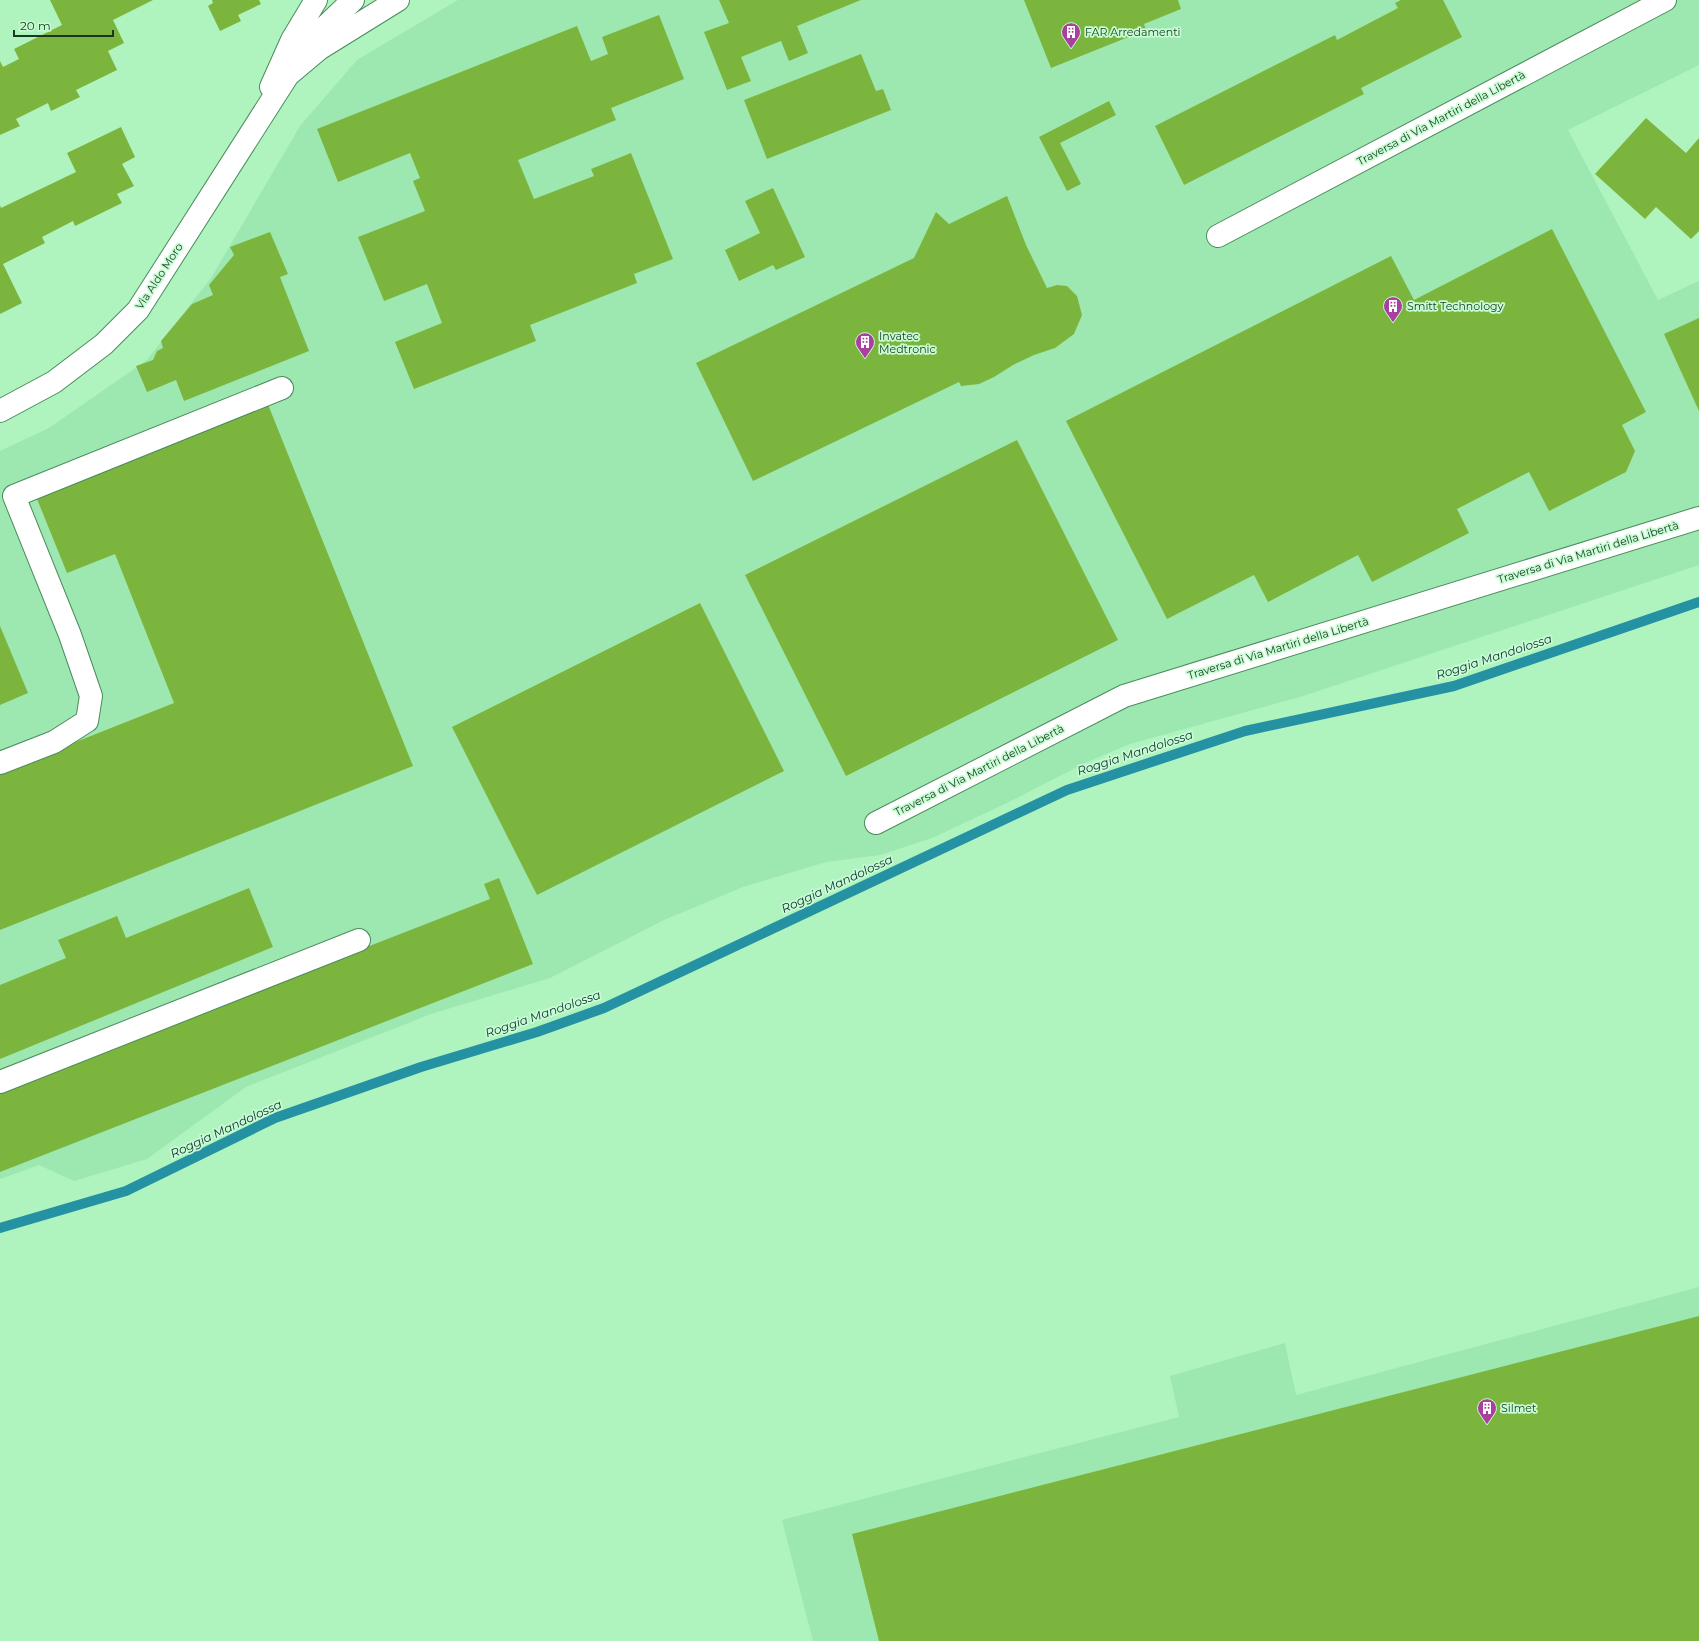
<svg xmlns="http://www.w3.org/2000/svg" width="1699" height="1641" font-family="Montserrat,sans-serif">
  <style>
    .built { fill: #9de8b0 }
    .lines { fill: none; stroke-linecap: round; stroke-linejoin: round }
    .stream { stroke: #2592a4; stroke-width: 10 }
    .building { fill: #7cb53e }
    .minor-casing { stroke: #4b8c5d; stroke-width: 24 }
    .minor { stroke: #fff; stroke-width: 22 }
    .labels { text-anchor: middle; stroke-width: 3.5; stroke-linejoin: round; paint-order: stroke }
    .poi-label { font-size: 11px; fill: #1b3723; stroke: #c7fdd3; text-anchor: start }
    .street-label { font-size: 11px; fill: #1b3723; stroke: #c7fdd3 }
    .water-label { font-size: 12px; font-style: italic; fill: #0f2f35; stroke: #c7fdd3 }
  </style>
  <rect width="100%" height="100%" fill="#aff3bf"/>
  <!-- built -->
  <path class="built" d="M458 0H1699V65L1568 130 1658 300 1699 281V565L1300 697 1130 744 1083 764 1009 802 932 838 880 855 826 862 743 887 664 920 550 978 431 1014 246 1087 147 1159 74 1181 39 1165 0 1179V451L49 428 147 360 211 278 300 126 357 60Z
    M1699 1287V1641H813L782 1520 1179 1417 1170 1376 1285 1343 1296 1395Z"/>
  <g class="lines">
    <!-- stream -->
    <path class="stream" d="M0 1228 126 1191 275 1118 421 1067 537 1032 604 1008 1067 790 1245 731 1454 686 1699 602"/>
  </g>
  <!-- building -->
  <path class="building" d="M50 0H153L113 20 124 43 108 51 117 70 76 90 80 97 51 111 48 103 16 119 20 126 0 135V61L3 67 19 59 14 49 62 25Z
    M212 0H259L261 4 238 15 241 21 220 31 208 6 213 3Z
    M719 0H861L797 26 808 53 789 61 781 41 741 57 751 81 727 90 704 32 729 23Z
    M1024 0H1178L1181 9 1144 24 1146 30 1051 68Z
    M1401 0H1443L1462 37 1361 88 1364 94 1184 185 1155 126 1335 35 1337 40 1398 8 1395 3Z
    M659 15 684 79 611 108 616 120 518 160 534 199 594 176 591 169 631 153 673 259 634 274 637 283 530 325 536 341 414 389 395 342 442 323 427 284 384 301 358 237 425 211 413 181 420 178 410 153 338 182 317 129 577 26 591 61 608 54 602 37Z
    M861 54 876 91 883 89 891 110 767 159 744 100Z
    M1109 101 1116 115 1060 143 1081 184 1067 191 1039 137Z
    M1646 118 1686 153 1699 138V231L1691 239 1656 207 1645 219 1595 174Z
    M121 127 135 157 122 164 134 186 117 194 122 203 75 226 73 221 42 237 45 243 3 264 22 303 0 314V205L1 208 76 172 67 153Z
    M773 188 805 257 776 270 773 265 739 281 725 250 760 233 745 201Z
    M1007 196 1026 245 1047 288 1057 285 1067 286 1077 296 1082 315 1074 334 1055 348 1034 355 1013 365 994 377 979 384 961 386 959 382 753 481 696 363 914 258 936 212 949 224Z
    M1552 229 1646 412 1622 425 1635 451 1626 472 1549 511 1529 472 1457 509 1469 533 1372 582 1358 555 1268 602 1254 575 1167 619 1066 421 1391 256 1414 300Z
    M270 232 288 274 280 277 309 351 184 401 176 380 147 392 136 366 153 360 157 351 163 348 161 341 192 304 213 295 209 285 234 255 230 247Z
    M1699 318V411L1664 334Z
    M267 402 413 766 0 930V772L174 703 115 554 67 573 35 494Z
    M1017 440 1118 640 846 776 745 575Z
    M700 603 784 771 537 895 452 727Z
    M0 626 28 693 0 705Z
    M499 878 533 964 0 1172V1090L490 899 484 884Z
    M249 888 273 947 0 1059V985L66 958 58 940 117 916 126 938Z
    M1699 1316V1641H879L852 1534Z"/>
  <g class="lines">
    <!-- minor casing -->
    <g class="minor-casing">
      <path id="minor" d="M302 49 353 0
        M271 87 292 40 316 0
        M1218 236 1665 0
        M0 411 54 382 104 344 138 310 288 75 319 49 398 0
        M0 763 54 742 87 721 91 696 70 635 14 496 282 388
        M876 823 1124 696 1699 518
        M0 1082 359 940"/>
    </g>
    <!-- minor -->
    <use href="#minor" class="minor"/>
  </g>
  <!-- icons -->
  <defs>
    <g id="building-pin" transform="scale(1)"><path d="M0 17L-7.5 6A9.5 9.5 0 1 1 7.5 6Z" fill="#aa3fa0" stroke="#c7fdd3"/><path d="M-4-6H4V6H1V3H-1V6H-4ZM-2.5-4.3h1.7v1.8h-1.7ZM.8-4.3h1.7v1.8H.8ZM-2.5-1h1.7V.8h-1.7ZM.8-1h1.7V.8H.8Z" fill="#fff"/></g>
  </defs>
  <g fill-rule="evenodd">
    <use href="#building-pin" x="1071" y="32"/>
    <use href="#building-pin" x="1393" y="306"/>
    <use href="#building-pin" x="865" y="342"/>
    <use href="#building-pin" x="1487" y="1408"/>
  </g>
  <g class="labels">
    <!-- poi labels -->
    <g class="poi-label">
      <text x="1085" y="36">FAR Arredamenti</text>
      <text x="1407" y="310">Smitt Technology</text>
      <text x="879" y="340">Invatec<tspan x="879" dy="13">Medtronic</tspan></text>
      <text x="1501" y="1412">Silmet</text>
    </g>
    <!-- street labels -->
    <g class="street-label">
      <text transform="translate(1441 118) rotate(-28)" y="4">Traversa di Via Martiri della Libertà</text>
      <text transform="translate(159 276) rotate(-57)" y="4">Via Aldo Moro</text>
      <text transform="translate(1588 552) rotate(-17)" y="4">Traversa di Via Martiri della Libertà</text>
      <text transform="translate(1278 648) rotate(-17)" y="4">Traversa di Via Martiri della Libertà</text>
      <text transform="translate(979 770) rotate(-27)" y="4">Traversa di Via Martiri della Libertà</text>
    </g>
    <!-- water labels -->
    <g class="water-label">
      <text transform="translate(1494 657) rotate(-18)" y="4">Roggia Mandolossa</text>
      <text transform="translate(1135 753) rotate(-18)" y="4">Roggia Mandolossa</text>
      <text transform="translate(837 884) rotate(-25)" y="4">Roggia Mandolossa</text>
      <text transform="translate(543 1014) rotate(-19)" y="4">Roggia Mandolossa</text>
      <text transform="translate(226 1129) rotate(-25)" y="4">Roggia Mandolossa</text>
    </g>
  </g>
  <!-- scale -->
  <path d="M14 30v6h99v-6" fill="none" stroke="#1b3723" stroke-width="2"/>
  <text x="20" y="30" font-size="12" fill="#1b3723" stroke="#c7fdd3" stroke-width="3" paint-order="stroke">20 m</text>
</svg>
